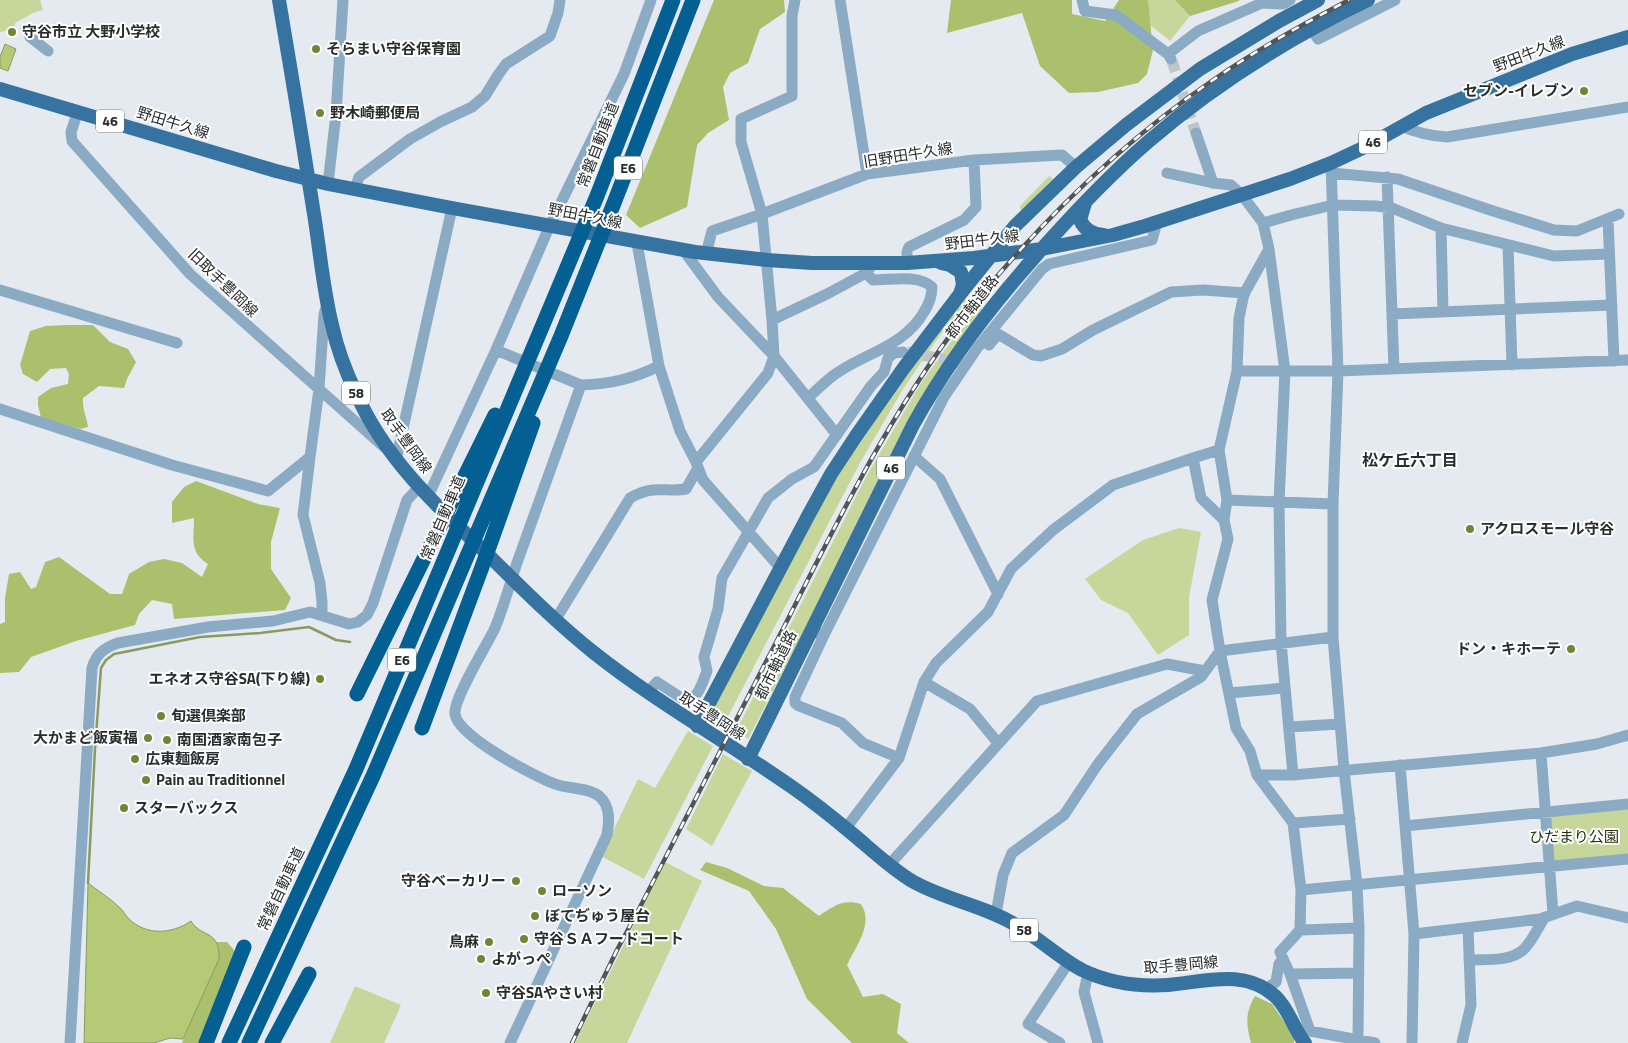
<svg xmlns="http://www.w3.org/2000/svg" width="1628" height="1043" font-family="'Titillium Web','Noto Sans JP',sans-serif">
  <style>
    .green { fill: #c7d79b }
    .forest { fill: #abc06d }
    .water { fill: #b4ca76; stroke: #8b9b60 }
    .lines { fill: none; stroke-linecap: round; stroke-linejoin: round }
    .stream { stroke: #8b9b60; stroke-width: 2.5 }
    .minor-tunnel { stroke: #bfc4c8; stroke-width: 11; stroke-dasharray: 11 5.5; stroke-linecap: butt }
    .minor { stroke: #8baac3; stroke-width: 11 }
    .major { stroke: #3673a0; stroke-width: 14 }
    .highway { stroke: #045f93; stroke-width: 15 }
    .rail-casing { stroke: #515557; stroke-width: 4.5 }
    .rail { stroke: #fff; stroke-width: 2.5; stroke-dasharray: 8; stroke-linecap: butt }
    .poi-dot { fill: #738535; stroke: #fff; stroke-width: 2 }
    .labels { text-anchor: middle; stroke-width: 4; stroke-linejoin: round; paint-order: stroke }
    .shield { fill: #fff; stroke: #6a6c6d; stroke-width: 1 }
    .shield-label { font-size: 14px; font-weight: bold; fill: #2a2d2e }
    .poi-label { font-size: 15px; font-weight: bold; fill: #2a2d2e; stroke: #fff; text-anchor: start }
    .street-label { font-size: 15px; fill: #2a2d2e; stroke: #fff }
    .park-label { font-size: 15px; fill: #272f0b; stroke: #fff }
    .neighbourhood-label { font-size: 16px; font-weight: bold; fill: #2a2d2e; stroke: #fff }
  </style>
  <rect width="100%" height="100%" fill="#e4eaef"/>
  <!-- green -->
  <path class="green" d="M0 0H40L43 10 35 12 15 23 14 29 0 32Z
    M1119 0H1175L1190 16 1170 41Z
    M1058 175 1057 178 1024 214 1020 208V206L1049 176 1053 179Z
    M964 296 968 300 938 338 903 389 861 461 724 724 708 713 844 459Z
    M977 306 982 309 851 541 748 739 736 731 866 477 921 383Z
    M1179 528 1201 532 1189 597V635L1158 655 1128 613 1101 600 1085 579 1143 540Z
    M688 731 713 746 644 879 601 856 638 779 655 788Z
    M723 754 752 771 712 846 686 829Z
    M1628 804V859L1549 867 1544 812Z
    M665 862 702 881 627 1043H575Z
    M355 986 401 1005 384 1043H330Z"/>
  <!-- forest -->
  <path class="forest" d="M714 0H784L785 12 760 29 748 63 730 73 723 87 729 120 708 133 697 145 687 207 640 228 626 215Z
    M951 0H1072V14L1105 21 1119 0H1147L1148 1 1153 50 1147 74 1138 83 1098 92 1069 93 1040 66 1022 13 947 33Z
    M1175 0H1239V1L1190 16Z
    M67 325H93L110 342 128 349 136 362 127 379 124 388 99 386 83 398C82 409 87 417 88 427L80 429 41 418 38 405V397L51 388 68 384 69 374 66 368 50 369 37 382 23 374 20 365 30 331 46 326Z
    M196 481 258 504 280 508 271 542V569L291 598 285 610 174 619 172 604 152 600 139 614 135 625 76 641 31 657 19 672 0 673V624L5 622V598L9 574 20 572 31 589 36 587 45 562 59 557 110 594H122L129 574 149 562 164 559 182 563 202 577 208 564C189 552 194 539 194 518L172 523V502L184 487Z
    M706 862 727 868 764 886 783 888 819 916C834 906 842 899 861 904 874 924 856 946 847 965L863 997 883 994 901 1004 897 1033 909 1043H852L807 999 776 929 749 891 700 870Z
    M216 942H227L234 950V960L200 1043H182L219 949Z
    M1255 996 1272 1004 1294 1036V1043H1251C1246 1024 1245 1013 1255 996Z"/>
  <!-- water -->
  <path class="water" d="M5 44 16 49 8 71 0 68V57Z
    M88 883C98 891 110 898 119 907 123 910 125 915 129 919 147 936 172 934 191 921 201 938 220 929 219 959L183 1039 170 1038 154 1043H84Z"/>
  <g class="lines">
    <!-- stream -->
    <path class="stream" d="M88 883 95 749 101 668 106 660 114 654 200 637 260 633 309 627 336 640 350 642"/>
    <!-- minor-tunnel -->
    <path class="minor-tunnel" d="M1172 61 1196 133
      M907 352 966 364"/>
    <!-- minor -->
    <path class="minor" d="M840 0 867 174
      M1082 0 1085 11 1116 15 1168 54 1171 59
      M1312 30 1318 39 1395 0
      M30 37 48 51
      M1168 54 1198 31 1262 3 1283 4 1290 0
      M78 111 71 132 72 141 190 274 384 447
      M1401 126C1417 133 1430 136 1447 137L1628 107
      M1196 133 1213 183
      M1331 163 1338 371 1333 504V637L1344 770 1357 885 1359 928 1358 1040
      M1331 173 1398 179 1490 210 1554 230 1577 231 1619 214
      M1387 177 1394 369
      M328 184 336 114 343 0
      M355 189 359 177 410 139 440 122 472 107 485 96 498 75 506 64 550 36 558 13 560 0
      M1608 219 1614 361
      M1263 223 1295 214 1333 205 1376 206 1392 208 1441 228 1554 256 1609 254
      M1441 228 1443 312
      M1508 245 1512 365
      M1269 249 1285 371 1279 502 1281 642 1293 775
      M684 251 718 297 774 356 837 435
      M706 254 712 231 762 214 867 174 974 160 1062 155 1076 167
      M907 263V252L909 247 964 220 976 207 974 160
      M0 290 177 343
      M1392 314 1612 305
      M772 320 827 294 866 273 870 268
      M989 345 998 334 1033 355 1041 356 1062 349 1093 330 1171 292 1203 290 1245 293
      M496 350 581 385
      M659 366 680 431 696 462
      M1237 371H1338L1628 360
      M808 398C818 389 828 378 840 371 869 352 905 345 924 312 929 304 932 297 932 287 918 274 891 280 873 280L866 273
      M0 409 172 465 268 491 310 457 319 389 324 314 327 305
      M1219 450 1227 500 1224 520
      M914 456 940 479 998 594
      M310 457 303 515 320 583 322 602V615
      M1193 458 1201 498 1224 520 1228 539 1212 600 1220 651 1236 728 1250 751 1257 775 1293 823 1301 890 1300 930 1280 952 1290 974 1310 1031 1375 1043
      M396 460 452 208
      M426 495 431 490 496 350 550 225 624 74 651 0
      M1227 500 1333 504
      M781 567 776 563 703 480 696 462 768 373 774 356 772 320 762 214 741 142V119L792 96V16L795 0
      M556 619 630 498C637 494 644 491 653 490 664 489 675 491 686 489L698 468
      M811 631 817 633H825L944 397 978 347 1042 269 1049 264 1152 240 1157 222
      M825 633 795 697V703L799 706 842 723 863 743 899 758
      M924 682 970 709 998 743
      M647 693 657 682 686 701C698 700 703 681 707 671L704 657 718 609 722 578 768 498 792 479 814 467 871 386 884 372 888 358 894 353 903 352
      M1229 693 1285 688
      M1289 727 1340 724
      M1541 753 1553 914
      M1400 765 1414 934
      M1257 775H1293L1541 753 1597 744 1628 735
      M1293 823 1350 819
      M1405 826 1628 804
      M846 828 899 758 924 682 936 663 988 612 1011 569 1053 530 1113 485 1193 458 1219 450 1237 371 1239 318 1244 294 1269 249 1263 223 1242 195 1231 185 1213 183 1167 173
      M889 865 1037 701 1167 664 1205 671
      M1301 890 1628 859
      M996 914 1003 875 1012 853 1064 815 1098 764 1137 714 1201 677 1220 651 1333 637
      M1300 930 1359 928
      M1469 960C1486 959 1509 962 1523 950 1532 942 1538 927 1545 917
      M1088 973 1084 992 1098 1043
      M1290 974 1359 973
      M1266 989 1276 982 1279 964 1283 959
      M70 1043 92 668C96 654 104 648 118 643L208 627 273 621 310 612 349 624 358 622 367 615 373 603 407 500 419 487
      M510 1043 607 835C609 822 611 806 599 796 587 787 567 789 555 784 534 776 457 736 455 714 453 699 487 645 495 628 504 606 510 583 518 560 539 502 560 443 581 385 611 384 632 379 659 366L637 243
      M1060 1043 1028 1024 1069 962
      M1412 1043 1414 934 1540 919 1577 906 1628 918
      M1462 1043 1471 1005 1468 928"/>
    <!-- major -->
    <path class="major" d="M279 0C291 71 303 143 314 214 320 251 323 289 332 325 337 348 346 372 356 393 383 455 432 502 481 548 517 583 553 620 593 652 656 702 726 741 792 787 812 801 831 816 849 831 870 848 889 867 912 881 945 900 983 905 1016 925 1039 938 1058 957 1082 970 1109 983 1138 987 1168 985 1205 982 1244 968 1275 996 1289 1009 1293 1028 1305 1043
      M0 89 276 171 328 184 452 208 695 252 767 260 812 263H907L974 258 1042 249 1113 235 1145 226 1290 179 1331 163 1365 147 1426 113 1572 54 1628 37
      M1085 203 1080 220C1085 230 1093 235 1104 235
      M941 263 950 265 961 272 963 285 960 294
      M697 726 808 516 831 474 856 436 903 369 960 294 1015 226 1076 167 1126 125 1200 69 1279 21 1318 0
      M748 759 913 425C946 365 987 311 1032 260 1069 218 1107 177 1149 141 1214 85 1291 37 1368 0"/>
    <!-- highway -->
    <path class="highway" d="M357 694 495 415
      M422 728 482 567 533 423
      M206 1043 244 947
      M229 1043 356 769 453 539 597 196 673 0
      M249 1043 373 776 436 629 561 336 614 203 693 0
      M272 1043 309 974"/>
    <!-- rail casing -->
    <g class="rail-casing">
      <path id="rail" d="M572 1043 617 950 639 909C689 812 738 716 788 619 844 508 899 396 978 299 1047 215 1126 139 1216 78 1258 49 1303 24 1349 0"/>
    </g>
    <!-- rail -->
    <use href="#rail" class="rail"/>
  </g>
  <!-- markers -->
  <g class="poi-dot">
    <circle cx="12" cy="32" r="5"/>
    <circle cx="316" cy="49" r="5"/>
    <circle cx="1584" cy="91" r="5"/>
    <circle cx="320" cy="113" r="5"/>
    <circle cx="1470" cy="529" r="5"/>
    <circle cx="1571" cy="649" r="5"/>
    <circle cx="320" cy="679" r="5"/>
    <circle cx="161" cy="716" r="5"/>
    <circle cx="148" cy="738" r="5"/>
    <circle cx="167" cy="740" r="5"/>
    <circle cx="135" cy="759" r="5"/>
    <circle cx="146" cy="780" r="5"/>
    <circle cx="124" cy="808" r="5"/>
    <circle cx="516" cy="881" r="5"/>
    <circle cx="542" cy="891" r="5"/>
    <circle cx="535" cy="916" r="5"/>
    <circle cx="524" cy="939" r="5"/>
    <circle cx="489" cy="942" r="5"/>
    <circle cx="481" cy="959" r="5"/>
    <circle cx="486" cy="993" r="5"/>
  </g>
  <g class="labels">
    <!-- shield labels -->
    <g class="shield">
      <rect x="96" y="109.5" width="28" height="23" rx="4"/>
      <rect x="1359" y="130.5" width="28" height="23" rx="4"/>
      <rect x="614" y="156.5" width="28" height="23" rx="4"/>
      <rect x="342" y="381.5" width="28" height="23" rx="4"/>
      <rect x="877" y="456.5" width="28" height="23" rx="4"/>
      <rect x="388" y="648.5" width="28" height="23" rx="4"/>
      <rect x="1010" y="918.5" width="28" height="23" rx="4"/>
    </g>
    <g class="shield-label">
      <text x="110" y="126">46</text>
      <text x="1373" y="147">46</text>
      <text x="628" y="173">E6</text>
      <text x="356" y="398">58</text>
      <text x="891" y="473">46</text>
      <text x="402" y="665">E6</text>
      <text x="1024" y="935">58</text>
    </g>
    <!-- poi labels -->
    <g class="poi-label">
      <text x="22" y="37">守谷市立 大野小学校</text>
      <text x="326" y="54">そらまい守谷保育園</text>
      <text x="1574" y="96" text-anchor="end">セブン-イレブン</text>
      <text x="330" y="118">野木崎郵便局</text>
      <text x="1480" y="534">アクロスモール守谷</text>
      <text x="1561" y="654" text-anchor="end">ドン・キホーテ</text>
      <text x="310" y="684" text-anchor="end">エネオス守谷SA(下り線)</text>
      <text x="171" y="721">旬選倶楽部</text>
      <text x="138" y="743" text-anchor="end">大かまど飯寅福</text>
      <text x="177" y="745">南国酒家南包子</text>
      <text x="145" y="764">広東麺飯房</text>
      <text x="156" y="785">Pain au Traditionnel</text>
      <text x="134" y="813">スターバックス</text>
      <text x="506" y="886" text-anchor="end">守谷ベーカリー</text>
      <text x="552" y="896">ローソン</text>
      <text x="545" y="921">ぼてぢゅう屋台</text>
      <text x="534" y="944">守谷ＳＡフードコート</text>
      <text x="479" y="947" text-anchor="end">鳥麻</text>
      <text x="491" y="964">よがっぺ</text>
      <text x="496" y="998">守谷SAやさい村</text>
    </g>
    <!-- street labels -->
    <g class="street-label">
      <text transform="translate(1529 54) rotate(-21)" y="5">野田牛久線</text>
      <text transform="translate(173 123) rotate(17)" y="5">野田牛久線</text>
      <text transform="translate(598 145) rotate(-69)" y="5">常磐自動車道</text>
      <text transform="translate(908 155) rotate(-9)" y="5">旧野田牛久線</text>
      <text transform="translate(585 216) rotate(11)" y="5">野田牛久線</text>
      <text transform="translate(982 240) rotate(-7)" y="5">野田牛久線</text>
      <text transform="translate(223 283) rotate(44)" y="5">旧取手豊岡線</text>
      <text transform="translate(972 307) rotate(-52)" y="5">都市軸道路</text>
      <text transform="translate(406 441) rotate(54)" y="5">取手豊岡線</text>
      <text transform="translate(443 518) rotate(-67)" y="5">常磐自動車道</text>
      <text transform="translate(776 665) rotate(-64)" y="5">都市軸道路</text>
      <text transform="translate(712 716) rotate(33)" y="5">取手豊岡線</text>
      <text transform="translate(281 889) rotate(-65)" y="5">常磐自動車道</text>
      <text transform="translate(1181 965) rotate(-5)" y="5">取手豊岡線</text>
    </g>
    <!-- park labels -->
    <g class="park-label">
      <text x="1574" y="842">ひだまり公園</text>
    </g>
    <!-- neighbourhood labels -->
    <g class="neighbourhood-label">
      <text x="1410" y="466">松ケ丘六丁目</text>
    </g>
  </g>
</svg>
